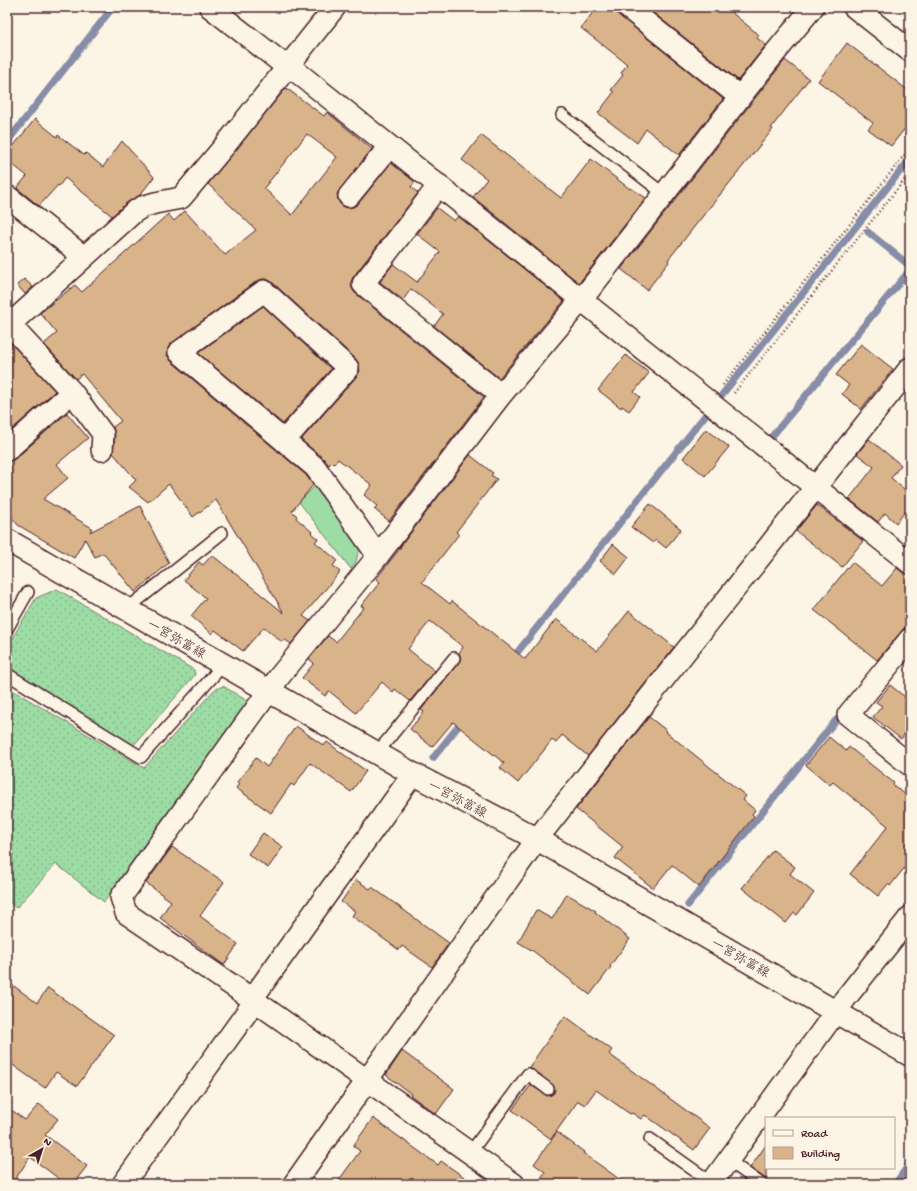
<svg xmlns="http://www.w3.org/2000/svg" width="917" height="1191" font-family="'Gochi Hand','Klee One',sans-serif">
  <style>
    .grass { fill: url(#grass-dots); stroke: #747e68 }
    .park { fill: #9ddca4; stroke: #747e68 }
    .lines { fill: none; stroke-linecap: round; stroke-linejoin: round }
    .stream { stroke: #878ca7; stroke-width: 7 }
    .building { fill: #d9b48a; stroke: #4a1f2b; fill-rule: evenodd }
    .service-casing { stroke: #4a1f2b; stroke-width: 14 }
    .minor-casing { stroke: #4a1f2b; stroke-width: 24 }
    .secondary-casing { stroke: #4a1f2b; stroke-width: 25 }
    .path { stroke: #4a1f2b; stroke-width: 2.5; stroke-dasharray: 1 3; stroke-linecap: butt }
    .service { stroke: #fcf5e5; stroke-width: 11 }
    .minor { stroke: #fcf5e5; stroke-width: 21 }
    .secondary { stroke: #fcf5e5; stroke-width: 22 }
    .labels { text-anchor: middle; stroke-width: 3; stroke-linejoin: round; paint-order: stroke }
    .street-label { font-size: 13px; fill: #4a1f2b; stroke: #fcf5e5 }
  </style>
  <defs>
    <pattern id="grass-dots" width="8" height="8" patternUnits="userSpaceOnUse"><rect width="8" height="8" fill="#9ddca4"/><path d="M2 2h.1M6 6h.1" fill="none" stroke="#89bc8d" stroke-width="1.8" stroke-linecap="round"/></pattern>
  </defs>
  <rect width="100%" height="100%" fill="#fcf5e5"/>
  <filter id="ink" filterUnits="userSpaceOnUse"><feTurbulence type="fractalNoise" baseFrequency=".025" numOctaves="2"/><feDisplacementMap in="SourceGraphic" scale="8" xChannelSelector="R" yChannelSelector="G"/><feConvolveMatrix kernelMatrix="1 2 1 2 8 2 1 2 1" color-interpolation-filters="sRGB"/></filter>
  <g filter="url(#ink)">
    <!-- grass -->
    <path class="grass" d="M57 589 194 670 195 675 133 746 7 669V647L36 598Z
      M223 686 249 702 183 791 104 902 56 864 16 908 7 900V687L144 768 214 690Z"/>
    <!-- park -->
    <path class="park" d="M315 486 360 548 355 564 351 569 299 502Z"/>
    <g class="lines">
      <!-- stream -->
      <path class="stream" d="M7 142 113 7
        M868 232 910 266
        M717 401 910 159
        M768 441 910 270
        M512 659 707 413
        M433 758 464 719
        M688 905 836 720
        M895 1184 910 1163"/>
    </g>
    <!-- building -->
    <path class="building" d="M597 7H615L616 12 620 16 723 99 679 155 646 129 637 143 598 113 614 92 611 90 623 75 621 73 627 64 581 28Z
      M646 7H725L759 35 757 38 766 45 738 80Z
      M847 43 910 92V122L891 146 868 129 873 123 818 81Z
      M785 60 809 79 771 128 773 129 698 222 668 260 669 262 647 290 621 269Z
      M286 88 324 116 327 112 372 149 340 189 337 194 338 200 342 206 347 208 353 207 358 204 391 163 415 182 411 187 418 193 353 277 351 282 352 288 355 293 484 397 389 521 374 509 377 506 364 495 372 485 338 459 334 464 332 462 329 465 323 458 301 440 357 376 360 371 359 365 356 359 272 282 267 279H262L257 281 172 343 168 348 167 355 171 361 306 475 313 485 292 511 297 516 296 518 312 532 311 533 318 539 315 542 337 560 333 566 340 572 303 616 310 621 291 644 284 639 282 642 264 627 243 651 215 630 212 634 191 616 206 598 184 580 199 562 203 565 212 555 284 613 216 500 193 517 169 484 148 502 129 487 136 480 113 453 115 435 113 427 121 421 82 374 76 379 44 344 57 333 40 313 75 285 82 292 168 214 174 221 185 211 225 255 256 230 208 184ZM307 134 337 157 292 215 264 188Z
      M35 119 57 137 58 135 84 155 86 153 103 167 122 141 154 177 140 195 128 202 112 216 65 178 59 186 58 185 39 206 17 188 27 176 7 160V154Z
      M481 135 561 198 591 159 630 189 631 188 646 198 579 283 473 197 487 179 462 160Z
      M437 208 454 221 458 216 564 301 499 378 434 326 443 314 411 289 403 300 380 282 393 264 417 282 440 252 417 234Z
      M24 279 33 287 25 294 17 285Z
      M263 306 331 369 283 424 198 353Z
      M7 339 55 391 7 434Z
      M861 344 893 369 861 409 842 394 849 385 836 375Z
      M626 355 649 373 634 392 640 397 629 411 622 406 621 408 598 390Z
      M67 413 88 438 57 464 68 478 43 499 92 528 90 532 140 506 169 563 135 592 103 553 95 557 85 539 74 558 18 525 7 512V462L15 459Z
      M706 429 729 447 705 476 683 458Z
      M869 439 901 465 891 478 910 494V506L896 523 885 513 878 522 849 499 874 467 857 454Z
      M470 455 493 473 491 475 497 479 456 532 459 534 422 582 450 604 452 601 525 659 556 619 597 651 629 611 674 647 588 756 562 735 556 743 552 740 518 783 500 768 504 763 453 722 432 747 410 729 424 712 421 710 459 662 461 659 459 653 463 647 430 621 408 649 435 671 410 701 395 689 393 692 382 682 356 713 329 691 325 696 302 678 314 663 309 659 328 636 336 642 364 607 361 606 380 582 376 579 401 547H400Z
      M650 504 681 529 666 548 656 540 653 543 631 527Z
      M817 505 863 541 842 567 796 531Z
      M613 544 629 557 616 574 600 561Z
      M852 562 882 586 897 568 903 573 910 575V621L877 660 814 610Z
      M890 685 910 701V727L901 739 873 717 882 706 876 702Z
      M649 717 667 731 666 732 746 796 743 800 755 810 752 814 754 816 699 887 672 865 653 888 615 858 623 847 576 809Z
      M296 726 324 746 327 742 366 771 351 792 310 763 294 786 291 784 271 813 236 788 239 784 237 782 256 758 267 767Z
      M829 737 846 751 849 747 894 783 893 785 910 798V861L890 886 888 884 878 896 850 874 888 826 833 782 830 785 806 765Z
      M263 833 283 847 268 868 248 854Z
      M172 847 224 882 200 916 238 944 224 965 160 918 171 901 146 883Z
      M773 850 795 867 790 874 814 893 797 915 794 913 786 923 742 888Z
      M356 880 370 889 372 887 449 943 432 967 402 946 399 950 352 916 355 911 341 902Z
      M567 894 596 911 595 912 630 939 610 966 611 967 590 995 533 951 518 942 536 910 552 919Z
      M7 981 37 1003 48 988 114 1035 77 1086 56 1072 45 1088 7 1061Z
      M565 1016 612 1050 609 1054 710 1128 694 1150 645 1115 641 1119 632 1113 630 1114 596 1090 585 1105 578 1101 551 1139 512 1110 531 1085 547 1096 551 1095 554 1093 555 1089 552 1084 529 1067Z
      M402 1051 454 1089 436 1114 410 1095 411 1094 386 1075Z
      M39 1104 58 1119 45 1135 87 1166 73 1184H66L30 1157 12 1184H7V1107L25 1120Z
      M373 1118 438 1165 441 1161 474 1184H336L360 1151 353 1146Z
      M557 1132 584 1152 583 1153 626 1184H537L545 1172 534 1164Z
      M766 1145V1179L750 1168Z"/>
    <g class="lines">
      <!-- service casing -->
      <g class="service-casing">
        <path id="service" d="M562 115 664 194
          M127 609 222 533
          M7 629 28 592
          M7 674 141 757 223 665
          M377 753 454 658
          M650 1139 712 1183
          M470 1153 528 1074 548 1089
          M728 1160 761 1184"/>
      </g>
      <!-- minor casing -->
      <g class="minor-casing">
        <path id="minor" d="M210 7 287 67 297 72 910 563
          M627 7 740 97
          M854 7 910 51
          M439 185 363 284 501 395
          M7 196 84 257
          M349 196 389 147
          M10 325 72 392 103 434 102 450
          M7 327 134 212 142 207 155 203 181 198 227 143 335 7
          M284 441 348 368 264 291 179 352 315 467 378 556
          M7 450 72 392
          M910 639 848 715 910 765
          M252 999 413 774
          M123 1184 255 1001
          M294 1184 537 839 910 368
          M514 1184 255 1001 126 913 121 897 279 677 378 556 501 395 582 299 766 64 813 7
          M711 1184 845 999 910 917"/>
      </g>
      <!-- secondary casing -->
      <g class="secondary-casing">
        <path id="secondary" d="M7 540 413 774 537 839 910 1055"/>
      </g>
      <!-- path -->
      <path class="path" d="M723 385 910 148
        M734 393 910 173"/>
      <!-- service -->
      <use href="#service" class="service"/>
      <!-- minor -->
      <use href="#minor" class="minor"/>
      <!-- secondary -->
      <use href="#secondary" class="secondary"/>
    </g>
  </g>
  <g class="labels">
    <!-- street labels -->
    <g class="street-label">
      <text transform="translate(177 638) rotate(30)" y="5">一宮弥富線</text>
      <text transform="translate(458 798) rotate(28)" y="5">一宮弥富線</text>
      <text transform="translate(741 957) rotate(30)" y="5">一宮弥富線</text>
    </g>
  </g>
  <!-- margin -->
  <rect width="917" height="1191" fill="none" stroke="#fcf5e5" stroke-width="24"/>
  <rect x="12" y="12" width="893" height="1167" fill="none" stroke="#4a1f2b" stroke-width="1.5" filter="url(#ink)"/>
  <!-- legend -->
  <rect x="765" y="1117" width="130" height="52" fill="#fcf5e5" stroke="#b59f9b"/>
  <rect x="773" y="1130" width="20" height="6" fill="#fcf5e5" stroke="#b59f9b"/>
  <text x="801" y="1137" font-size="12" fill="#4a1f2b">Road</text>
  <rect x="773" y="1147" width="20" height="12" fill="#d9b48a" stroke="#b59f9b"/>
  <text x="801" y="1157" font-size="12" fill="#4a1f2b">Building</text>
  <!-- north arrow -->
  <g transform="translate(42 1149) rotate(39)" stroke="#fcf5e5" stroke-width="3" paint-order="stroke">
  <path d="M0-3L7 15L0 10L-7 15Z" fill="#4a1f2b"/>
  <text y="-6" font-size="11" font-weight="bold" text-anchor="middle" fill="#4a1f2b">N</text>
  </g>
</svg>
